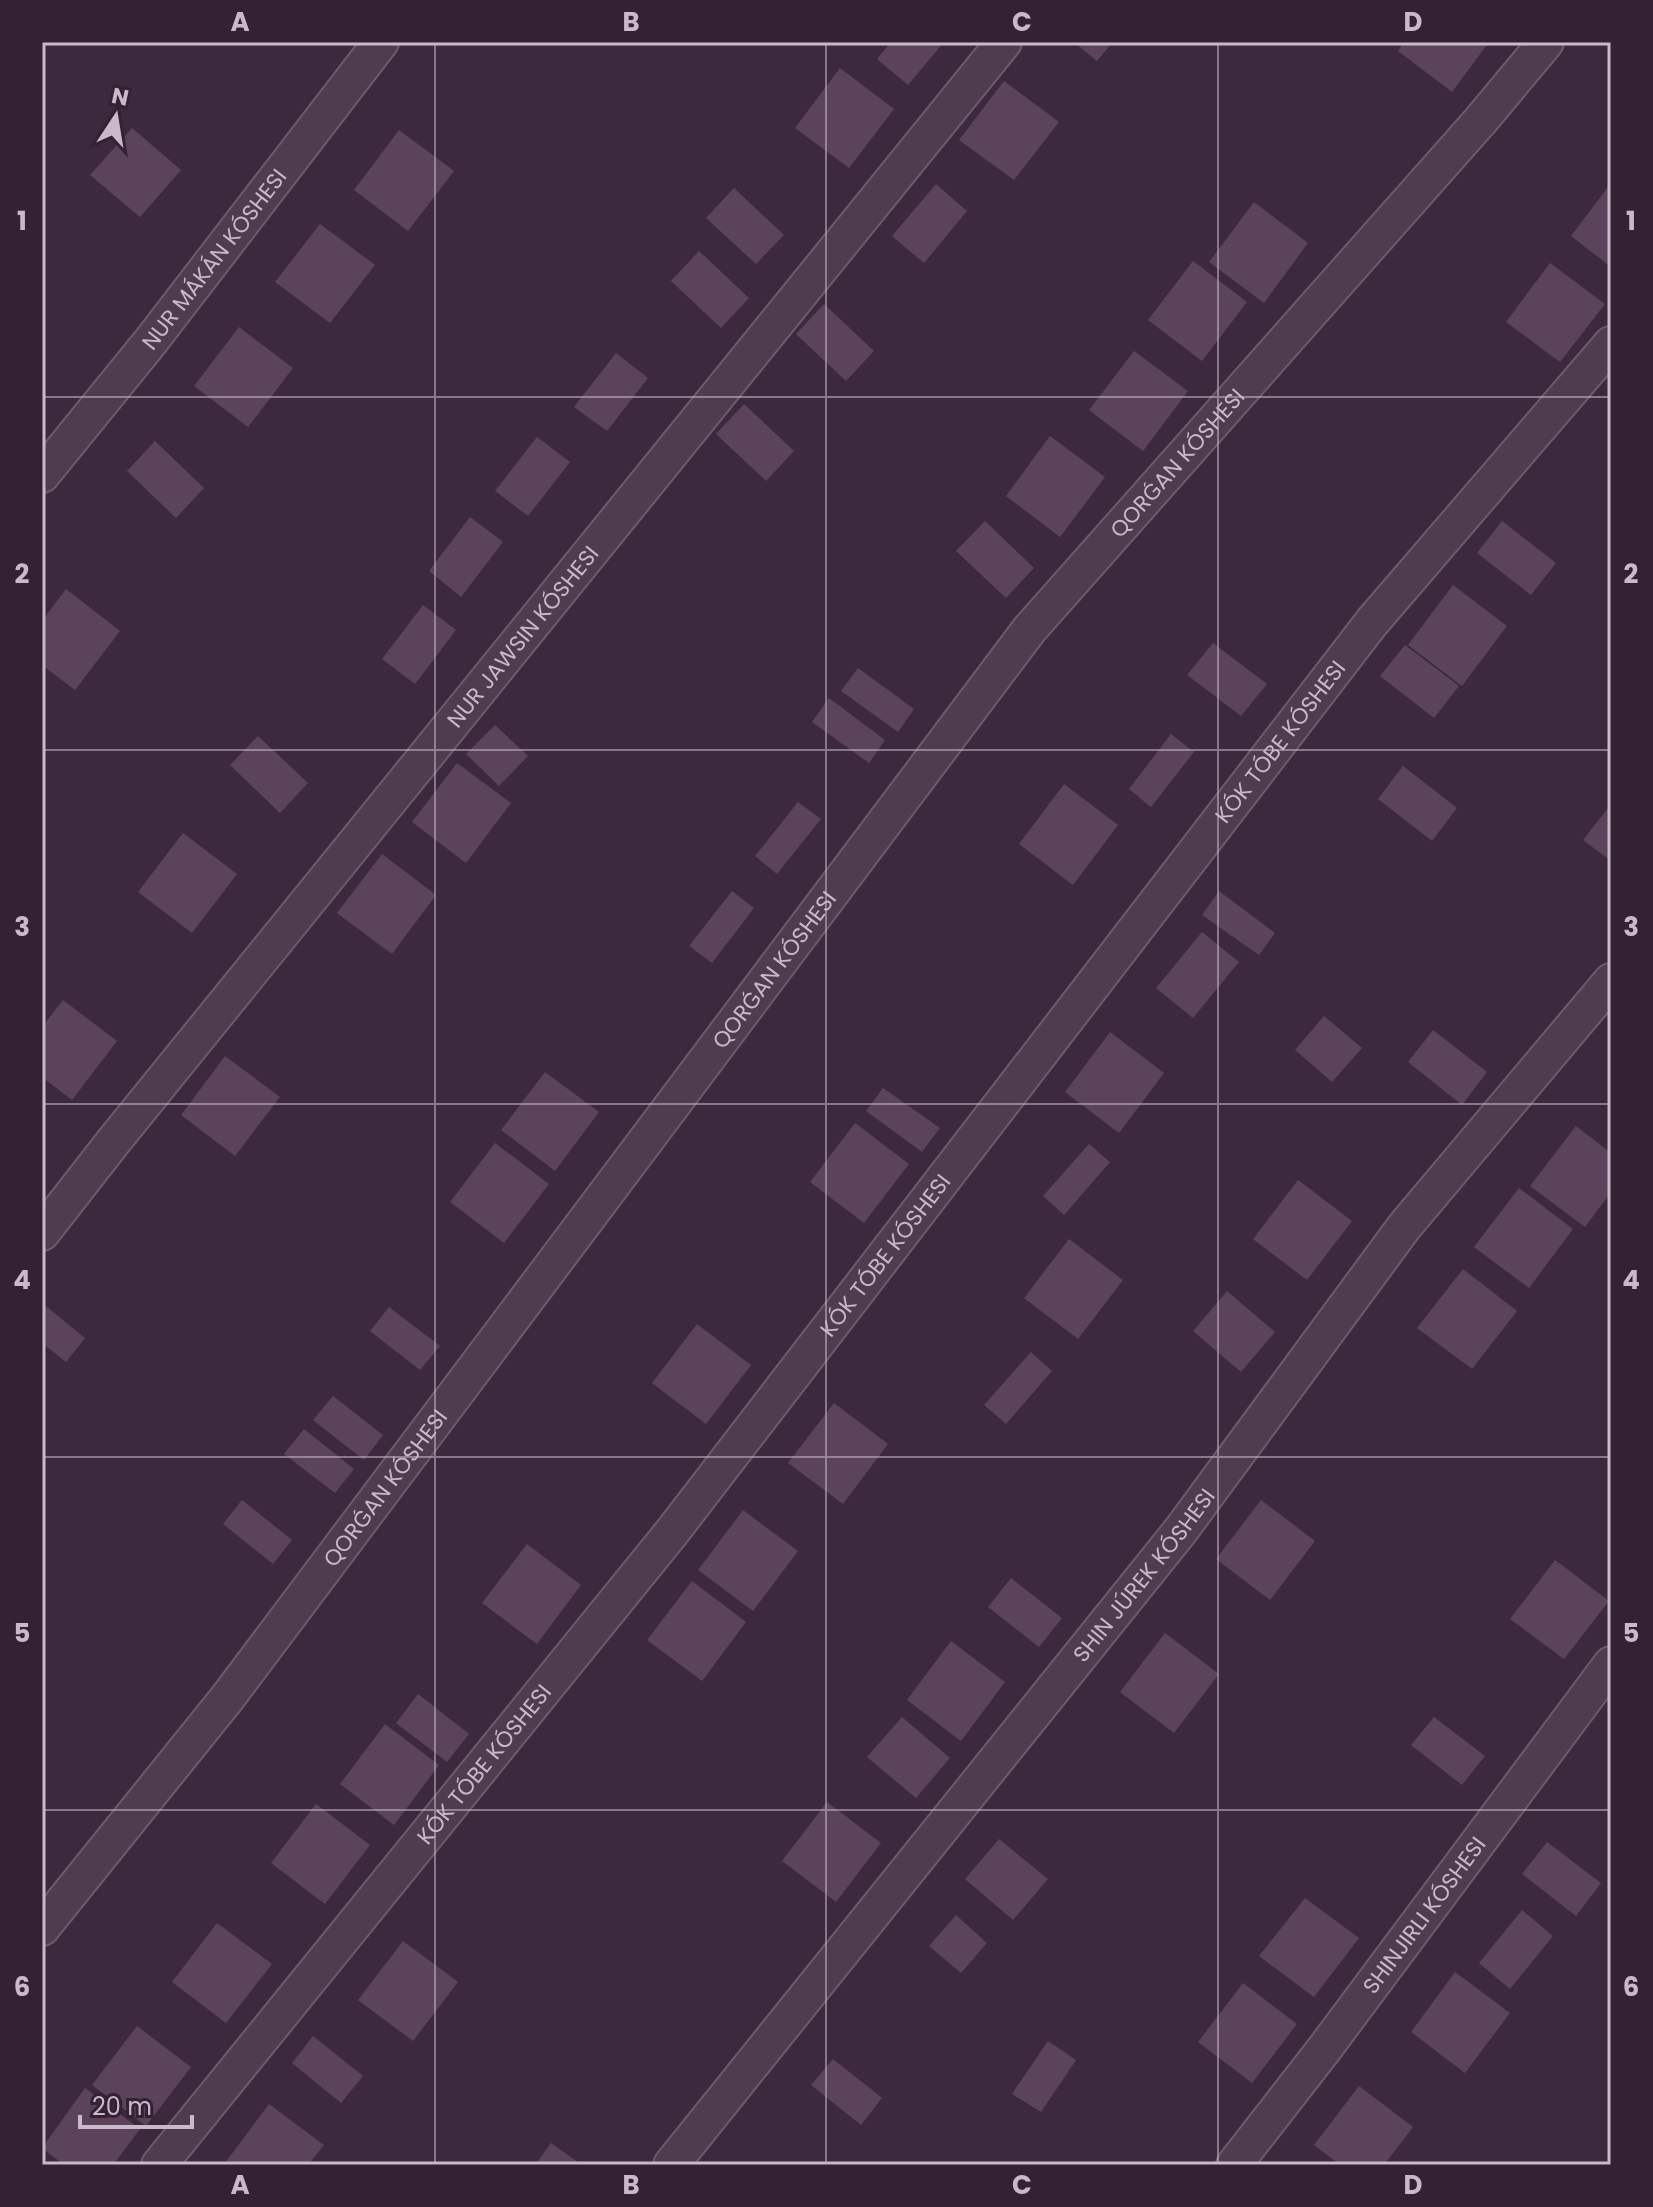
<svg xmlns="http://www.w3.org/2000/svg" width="1653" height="2207" font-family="Poppins,sans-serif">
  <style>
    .building { fill: #5b445b }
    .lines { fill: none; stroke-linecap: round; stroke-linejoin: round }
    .street-casing { stroke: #6c5b6c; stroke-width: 38 }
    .street { stroke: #4e3d4e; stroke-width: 34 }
    .grid { fill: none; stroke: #c9b9c9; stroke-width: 2; stroke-opacity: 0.55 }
    .labels { text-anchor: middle; stroke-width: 7; stroke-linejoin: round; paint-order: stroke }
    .street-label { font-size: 22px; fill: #c9b9c9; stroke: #332234 }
    .neatline { fill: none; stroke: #c9b9c9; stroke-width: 3 }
    .grid-label { font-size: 26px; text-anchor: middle; font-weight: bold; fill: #c9b9c9 }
  </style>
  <rect width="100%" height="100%" fill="#3d293e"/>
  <!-- building -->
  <path class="building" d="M891 42H944L908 85 877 59Z
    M1074 42H1113L1097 61Z
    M1404 42H1489L1452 92 1398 51Z
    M840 68 894 109 849 168 795 128Z
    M1004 81 1059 122 1014 180 959 140Z
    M132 128 181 170 140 217 90 175Z
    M399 130 454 171 408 231 354 190Z
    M1611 183V267L1571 236Z
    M936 184 967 211 924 263 892 236Z
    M734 188 784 235 756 264 706 218Z
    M1254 202 1308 243 1264 303 1209 262Z
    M320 224 375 265 330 323 275 282Z
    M699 251 749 298 721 328 671 281Z
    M1193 261 1247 302 1202 361 1148 320Z
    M1550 263 1605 304 1560 362 1506 322Z
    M824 304 874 351 846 381 796 334Z
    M239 327 293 368 248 427 194 386Z
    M1134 351 1188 391 1143 451 1089 410Z
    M616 353 648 378 607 431 574 407Z
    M744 404 794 451 766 481 716 434Z
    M1050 436 1105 477 1060 537 1006 496Z
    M537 437 570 462 528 516 495 491Z
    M155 441 204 488 176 518 127 471Z
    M470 517 503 542 461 597 429 571Z
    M985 521 1034 568 1006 598 956 551Z
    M1502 521 1556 563 1531 595 1477 553Z
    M1453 585 1507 626 1462 686 1408 645Z
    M66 589 120 631 75 690 42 665V621Z
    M423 605 456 630 415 684 382 659Z
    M1213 643 1267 684 1241 716 1187 675Z
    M1405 645 1459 686 1434 718 1380 676Z
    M858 668 914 709 898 732 841 691Z
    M829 698 885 740 869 763 812 722Z
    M495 725 528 756 499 786 466 754Z
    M1171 734 1194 752 1151 807 1129 789Z
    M258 736 308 783 280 813 230 765Z
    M457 763 511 803 466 863 412 822Z
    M1403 766 1457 808 1432 841 1378 799Z
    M1064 784 1118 825 1073 885 1019 844Z
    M798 802 821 819 777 874 755 856Z
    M1609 807 1611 809V861L1583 840Z
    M183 833 237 874 192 933 138 892Z
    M382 854 436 895 392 954 337 913Z
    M732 891 754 908 712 963 689 946Z
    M1219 891 1275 933 1259 955 1202 915Z
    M1202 932 1239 962 1193 1018 1156 988Z
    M63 1000 117 1041 72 1100 42 1077V1027Z
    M1324 1016 1362 1048 1332 1082 1295 1050Z
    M1433 1030 1487 1072 1462 1105 1408 1062Z
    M1110 1032 1164 1073 1119 1133 1065 1092Z
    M225 1056 280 1097 235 1156 181 1115Z
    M545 1072 599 1112 555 1171 501 1130Z
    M883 1088 940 1128 922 1152 866 1111Z
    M855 1123 909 1164 864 1223 810 1182Z
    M1576 1126 1611 1153V1192L1585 1227 1530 1186Z
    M495 1143 549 1184 504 1243 450 1202Z
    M1089 1144 1110 1162 1064 1215 1043 1196Z
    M1298 1180 1352 1221 1307 1280 1253 1239Z
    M1519 1188 1573 1229 1529 1288 1474 1247Z
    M1069 1239 1123 1280 1078 1339 1024 1298Z
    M1463 1269 1517 1311 1472 1369 1417 1328Z
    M1227 1291 1275 1332 1241 1372 1193 1331Z
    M42 1303 85 1338 66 1362 42 1343Z
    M389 1307 440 1346 420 1370 370 1331Z
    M697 1324 751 1365 706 1424 652 1383Z
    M1031 1352 1052 1371 1006 1424 984 1405Z
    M333 1396 383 1435 364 1460 313 1420Z
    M834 1403 888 1444 843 1504 788 1463Z
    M304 1429 354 1469 335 1493 284 1454Z
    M242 1500 292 1540 273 1564 223 1524Z
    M1261 1500 1315 1541 1270 1600 1216 1559Z
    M743 1510 798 1551 753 1611 698 1570Z
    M527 1544 581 1585 537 1644 482 1603Z
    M1555 1560 1609 1601 1564 1659 1510 1619Z
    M1011 1578 1062 1618 1039 1647 988 1607Z
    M692 1581 746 1622 702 1681 647 1640Z
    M1165 1633 1219 1674 1174 1733 1120 1692Z
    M951 1641 1005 1682 961 1741 907 1700Z
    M418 1694 469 1734 447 1762 396 1723Z
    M902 1717 950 1758 916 1798 867 1757Z
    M1434 1717 1485 1756 1462 1785 1411 1745Z
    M385 1724 439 1765 394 1825 340 1784Z
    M827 1802 881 1843 836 1902 782 1861Z
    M316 1804 370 1845 325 1904 271 1863Z
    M999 1839 1048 1879 1013 1920 965 1879Z
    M1547 1842 1601 1883 1576 1916 1522 1874Z
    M1305 1898 1359 1938 1314 1997 1259 1956Z
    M1522 1910 1553 1936 1510 1989 1479 1963Z
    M956 1915 987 1943 961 1973 929 1946Z
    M217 1923 272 1964 226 2023 172 1982Z
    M403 1941 458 1982 413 2041 358 2000Z
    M1455 1972 1510 2013 1465 2073 1411 2032Z
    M1243 1983 1297 2024 1252 2083 1198 2042Z
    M137 2026 191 2067 146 2126 92 2085Z
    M313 2036 363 2076 341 2103 292 2063Z
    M1048 2041 1076 2060 1041 2112 1012 2094Z
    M833 2059 882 2098 861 2125 811 2085Z
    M1359 2086 1413 2127 1384 2165H1340L1314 2145Z
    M85 2088 140 2129 113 2165H64L42 2148Z
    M269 2104 324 2145 308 2165H228L225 2163Z
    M551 2143 582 2165H535Z"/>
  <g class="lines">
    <!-- street casing -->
    <g class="street-casing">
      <g id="street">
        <path id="s1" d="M42 475 151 341 381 42"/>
        <path id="s2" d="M42 1233 113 1142 1004 42"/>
        <path id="s3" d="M42 1928 228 1697 1029 630 1481 120 1546 42"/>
        <path id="s4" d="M159 2165 672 1532 1372 622 1611 344"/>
        <path id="s5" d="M671 2165 1181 1530 1404 1227 1611 981"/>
        <path id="s6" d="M1234 2165 1325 2048 1611 1664"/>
      </g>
    </g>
    <!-- street -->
    <use href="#street" class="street"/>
  </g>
  <!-- grid -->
  <path class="grid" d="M435 42V2165M826 42V2165M1218 42V2165M42 397H1611M42 750H1611M42 1104H1611M42 1457H1611M42 1810H1611"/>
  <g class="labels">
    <!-- street labels -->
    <g class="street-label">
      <text dy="8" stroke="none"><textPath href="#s1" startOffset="276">NUR MÁKÁN KÓSHESI</textPath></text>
      <text dy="8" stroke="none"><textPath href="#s3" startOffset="1854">QORǴAN KÓSHESI</textPath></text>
      <text dy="8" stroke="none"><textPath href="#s2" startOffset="766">NUR JAWSIN KÓSHESI</textPath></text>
      <text dy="8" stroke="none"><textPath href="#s4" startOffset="1812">KÓK TÓBE KÓSHESI</textPath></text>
      <text dy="8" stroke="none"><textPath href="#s3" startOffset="1206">QORǴAN KÓSHESI</textPath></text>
      <text dy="8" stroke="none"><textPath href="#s4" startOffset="1164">KÓK TÓBE KÓSHESI</textPath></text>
      <text dy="8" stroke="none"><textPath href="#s3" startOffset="558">QORǴAN KÓSHESI</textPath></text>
      <text dy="8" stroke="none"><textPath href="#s5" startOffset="756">SHIN JÚREK KÓSHESI</textPath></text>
      <text dy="8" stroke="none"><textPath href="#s4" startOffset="516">KÓK TÓBE KÓSHESI</textPath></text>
      <text dy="8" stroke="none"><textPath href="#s6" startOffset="314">SHINJIRLI KÓSHESI</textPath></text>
    </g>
  </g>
  <!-- border -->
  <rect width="1653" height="2207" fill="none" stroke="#332234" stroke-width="88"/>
  <!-- north arrow -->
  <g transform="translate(116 116) rotate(12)" stroke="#332234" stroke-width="6" paint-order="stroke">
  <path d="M0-6L14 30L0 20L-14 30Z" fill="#c9b9c9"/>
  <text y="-12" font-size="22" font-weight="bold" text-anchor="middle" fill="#c9b9c9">N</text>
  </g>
  <!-- scale -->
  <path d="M80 2115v12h112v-12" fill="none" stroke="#c9b9c9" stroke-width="4"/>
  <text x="92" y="2115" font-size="24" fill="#c9b9c9" stroke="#332234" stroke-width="6" paint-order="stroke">20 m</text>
  <rect x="44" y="44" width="1565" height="2119" class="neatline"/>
  <g class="grid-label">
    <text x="240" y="31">A</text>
    <text x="631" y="31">B</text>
    <text x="1022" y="31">C</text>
    <text x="1413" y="31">D</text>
    <text x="22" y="230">1</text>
    <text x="1631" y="230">1</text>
    <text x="22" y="583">2</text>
    <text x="1631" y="583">2</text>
    <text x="22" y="936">3</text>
    <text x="1631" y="936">3</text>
    <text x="22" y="1289">4</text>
    <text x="1631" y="1289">4</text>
    <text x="22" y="1642">5</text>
    <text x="1631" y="1642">5</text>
    <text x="22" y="1996">6</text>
    <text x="1631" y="1996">6</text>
    <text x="240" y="2194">A</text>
    <text x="631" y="2194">B</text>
    <text x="1022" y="2194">C</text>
    <text x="1413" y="2194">D</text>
  </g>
</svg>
